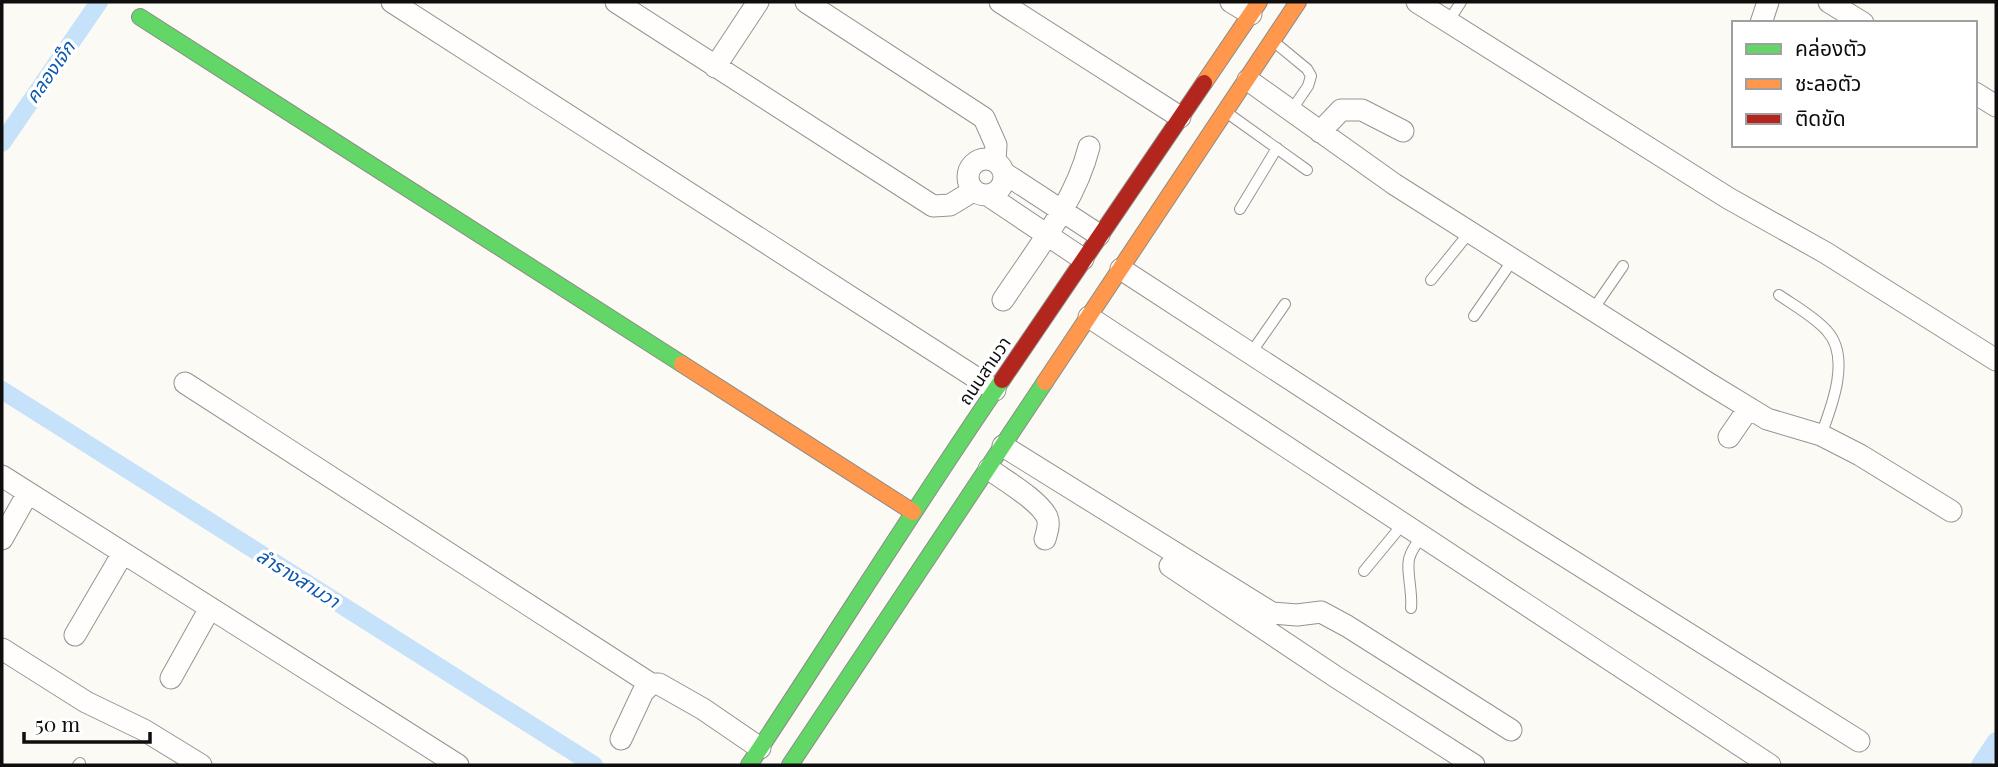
<svg xmlns="http://www.w3.org/2000/svg" width="1998" height="767" font-family="'Playfair Display','Noto Sans Thai',serif">
  <style>
    .lines { fill: none; stroke-linecap: round; stroke-linejoin: round }
    .canal { stroke: #c6e2fa; stroke-width: 18 }
    .lane-casing { stroke: #959492; stroke-width: 12 }
    .street-casing { stroke: #959492; stroke-width: 23 }
    .fast-casing { stroke: #8c8b88; stroke-width: 18 }
    .slow-casing { stroke: #8c8b88; stroke-width: 18 }
    .jam-casing { stroke: #8c8b88; stroke-width: 18 }
    .lane { stroke: #fffefd; stroke-width: 10 }
    .street { stroke: #fffefd; stroke-width: 21 }
    .fast { stroke: #63d668; stroke-width: 16 }
    .slow { stroke: #ff974d; stroke-width: 16 }
    .jam { stroke: #b3261e; stroke-width: 16 }
    .labels { text-anchor: middle; stroke-width: 7; stroke-linejoin: round; paint-order: stroke }
    .street-label { font-size: 18px; fill: #0e0e0e; stroke: #fff }
    .water-label { font-size: 19px; font-style: italic; fill: #0b57ad; stroke: #fff }
  </style>
  <rect width="100%" height="100%" fill="#fcfaf4"/>
  <g class="lines">
    <!-- canal -->
    <path class="canal" d="M2 143 99 2
      M2 390 594 765
      M1980 765 1996 741"/>
    <!-- lane casing -->
    <g class="lane-casing">
      <path id="lane" d="M1448 22 1461 2
        M1273 41 1307 69 1311 76 1308 86 1291 111
        M1226 112 1307 170
        M1240 209 1277 148
        M1431 280 1469 233
        M1779 295C1795 306 1815 317 1827 331 1851 357 1832 406 1821 435
        M1592 311 1623 266
        M1474 316 1512 261
        M1251 353 1285 304
        M1364 571 1402 525
        M1411 608C1413 592 1405 567 1410 556 1412 549 1418 542 1422 536
        M78 765 80 763"/>
    </g>
    <!-- street casing -->
    <g class="street-casing">
      <path id="street" d="M392 2 995 390
        M616 2 933 206 950 205 973 191
        M806 2 984 118 996 145 995 161
        M1000 2 1180 117
        M1231 2 1251 14
        M1417 2 1728 198 1826 253 1996 360
        M1829 2 1863 23
        M1761 23 1768 2
        M715 67 758 2
        M1248 80 1394 184 1708 383 1767 419 1821 435 1860 455 1951 511
        M1975 93 1996 106
        M1320 132 1341 110H1362L1403 131
        M968 177a18 18 0 1 1 36 0a18 18 0 1 1-36 0Z
        M1004 173 1099 235
        M989 196 1083 259
        M1121 269 1471 497 1859 741
        M1003 300C1034 253 1075 203 1089 147
        M1089 317 1770 765
        M185 383 651 684
        M1729 437 1749 408
        M1003 446 1272 613 1297 615 1321 612 1347 626 1511 730
        M989 469C1004 480 1039 500 1047 517 1050 524 1047 532 1045 539
        M2 476 458 765
        M2 539 28 493
        M1170 566 1336 677 1474 765
        M75 635 123 553
        M2 649 86 702 144 730 201 765
        M171 678 210 608
        M621 739 643 692 651 684H659L703 709 760 748"/>
    </g>
    <!-- fast casing -->
    <g class="fast-casing">
      <path id="fast" d="M140 17 682 364
        M749 765C834 637 915 507 1002 380
        M790 765 1045 382"/>
    </g>
    <!-- slow casing -->
    <g class="slow-casing">
      <path id="slow" d="M1204 83 1259 2
        M682 364 913 512
        M1045 382 1298 2"/>
    </g>
    <!-- jam casing -->
    <g class="jam-casing">
      <path id="jam" d="M1002 380 1204 83"/>
    </g>
    <!-- lane -->
    <use href="#lane" class="lane"/>
    <!-- street -->
    <use href="#street" class="street"/>
    <!-- fast -->
    <use href="#fast" class="fast"/>
    <!-- slow -->
    <use href="#slow" class="slow"/>
    <!-- jam -->
    <use href="#jam" class="jam"/>
  </g>
  <g class="labels">
    <!-- street labels -->
    <g class="street-label">
      <text transform="translate(985 371) rotate(-56)" y="6">ถนนสามวา</text>
    </g>
    <!-- water labels -->
    <g class="water-label">
      <text transform="translate(50 72) rotate(-55)" y="7">คลองเจ๊ก</text>
      <text transform="translate(298 578) rotate(32)" y="7">ลำรางสามวา</text>
    </g>
  </g>
  <!-- border -->
  <rect width="1998" height="767" fill="none" stroke="#0e0e0e" stroke-width="7"/>
  <!-- legend -->
  <rect x="1732" y="21" width="245" height="126" fill="#ffffff" stroke="#9f9f9f" stroke-width="2"/>
  <rect x="1746" y="44" width="35" height="10" fill="#63d668" stroke="#9f9f9f" stroke-width="2"/>
  <text x="1795" y="56" font-size="21" fill="#0e0e0e">คล่องตัว</text>
  <rect x="1746" y="79" width="35" height="10" fill="#ff974d" stroke="#9f9f9f" stroke-width="2"/>
  <text x="1795" y="91" font-size="21" fill="#0e0e0e">ชะลอตัว</text>
  <rect x="1746" y="114" width="35" height="10" fill="#b3261e" stroke="#9f9f9f" stroke-width="2"/>
  <text x="1795" y="126" font-size="21" fill="#0e0e0e">ติดขัด</text>
  <!-- scale -->
  <path d="M24 732v10h126v-10" fill="none" stroke="#0e0e0e" stroke-width="3.5"/>
  <text x="35" y="732" font-size="21" fill="#0e0e0e" stroke="#ffffff" stroke-width="5" paint-order="stroke">50 m</text>
</svg>
